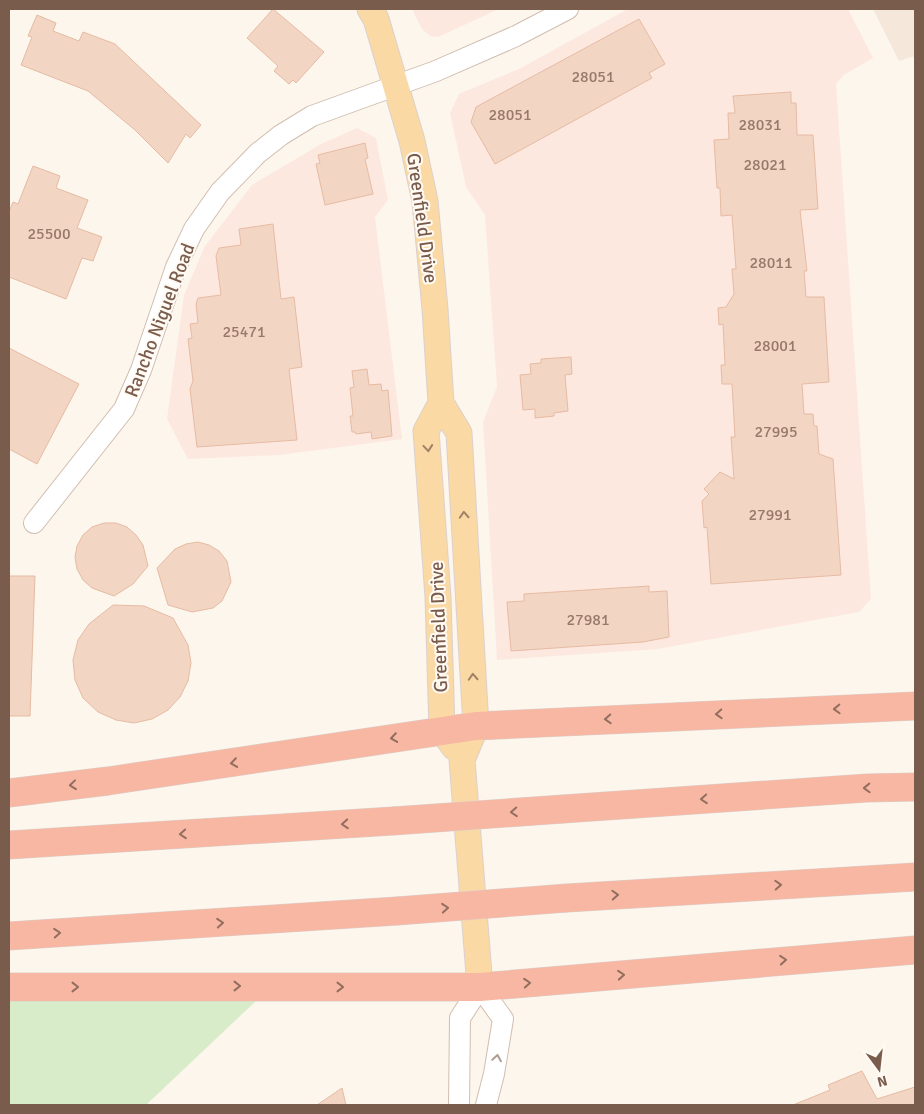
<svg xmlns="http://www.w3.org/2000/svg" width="924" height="1114" font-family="Signika,sans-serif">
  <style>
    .residential { fill: #f5e8da }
    .commercial { fill: #fde8e0 }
    .grass { fill: #d8ecc9 }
    .building { fill: #f3d5c3; stroke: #e6bba3 }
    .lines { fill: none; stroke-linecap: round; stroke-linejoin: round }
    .minor-casing { stroke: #d1beb0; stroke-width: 22 }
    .major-casing { stroke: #dad1cd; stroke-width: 27 }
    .highway-casing { stroke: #dad1cd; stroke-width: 29 }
    .minor { stroke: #fff; stroke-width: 20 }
    .major { stroke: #fbd9a5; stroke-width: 25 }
    .highway { stroke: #f7b7a3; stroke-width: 28 }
    .highway-bridge-casing { stroke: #dad1cd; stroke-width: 29; stroke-linecap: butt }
    .highway-bridge { stroke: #f7b7a3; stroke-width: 28 }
    .oneway { stroke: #a18267 }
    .oneway2 { stroke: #936e5e }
    .oneway3 { stroke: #af9d94 }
    .labels { text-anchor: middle; stroke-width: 4; stroke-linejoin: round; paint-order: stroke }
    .number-label { font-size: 16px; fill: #987a6a }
    .street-label { font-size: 19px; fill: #7a5c4d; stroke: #fffaf3 }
  </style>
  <rect width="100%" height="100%" fill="#fdf6ec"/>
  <!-- residential -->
  <path class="residential" d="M873 9H915V56L899 61Z"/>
  <!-- commercial -->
  <path class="commercial" d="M412 9H499L438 37 430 36 422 29Z
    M628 9H848L873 58 844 75 836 84 871 599 859 612 658 649 497 660 483 422 497 387 485 215 466 187 450 113 459 94 519 69Z
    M357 128 376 138 388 200 375 217 402 439 279 455 188 459 167 419 184 295 205 246 252 185 321 144Z"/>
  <!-- grass -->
  <path class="grass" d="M9 999 257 1000 146 1105H9Z"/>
  <!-- building -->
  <path class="building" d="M273 9 324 52 296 83 293 80 289 84 274 71 278 66 247 38Z
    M37 15 56 23 53 31 79 41 83 32 115 44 201 125 190 138 186 134 168 163 135 130 88 91 21 65 32 37 28 36Z
    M639 19 665 64 649 73 652 78 495 164 471 122 476 107Z
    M791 92V103H796L797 135H813L818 209 800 210 807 271H804L806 297H824L829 382 802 384 804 414H813L814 426H817L819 454 833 459 841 575 711 584 707 527 704 528 702 501 709 494 704 489 720 472 734 479 731 437H735L732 384H722L721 365H725L723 324 719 325 718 308 726 307 734 294 732 269H736L732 215 721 216 720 188H717L714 140 729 139 728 113H735L733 96Z
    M365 143 368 158 365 159 373 194 325 205 316 164 320 163 318 155Z
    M33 166 60 176 56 188 88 200 77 228 102 237 93 261 82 258 66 299 9 277V212L13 202 18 204Z
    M273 224 281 299 294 297 302 367 289 369 297 440 197 447 190 389 193 381 188 339 192 338 190 324 198 323 196 304 198 298 221 295 216 256 219 248 241 245 239 229Z
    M9 348 79 384 37 464 9 449Z
    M571 357 572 374 565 375 568 411 554 413V416L535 418V409L523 410 520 375 531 374 530 364 541 363V359Z
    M367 369 369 385 381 384 382 391 388 390 392 436 372 439 371 432 356 434 355 432H352L350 416H353L350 388 354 387 352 371Z
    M104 523H116L127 527 136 535 143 545 148 566 133 584 114 596 92 588 83 580 77 569 75 557 77 546 83 535 92 527Z
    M198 542 209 545 219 551 227 561 231 582 222 601 213 608 192 612 168 605 157 568 175 549 186 544Z
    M9 576H35L30 716H9Z
    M649 586V592L667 591 669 637 643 642 511 651 507 602 524 601V594Z
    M113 605 144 606 173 618 188 645 191 663 188 681 180 697 168 710 152 719 134 723 116 720 98 712 83 698 75 680 73 660 78 640 89 624Z
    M862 1071 877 1099 915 1087V1105H793L830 1090 828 1085Z
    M342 1088 346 1105H317Z"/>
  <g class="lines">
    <!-- minor casing -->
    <g class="minor-casing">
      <path id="minor" d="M34 523 124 409 141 370 176 267 194 229 220 192 258 153 281 135 312 116 436 71 516 36 568 9
        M459 1105 460 1018 480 987 503 1019 494 1074 486 1105"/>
    </g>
    <!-- major casing -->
    <g class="major-casing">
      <path id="major" d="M370 9 376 19 412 141 425 201 435 309 441 403 459 433 476 726 462 760 480 987
        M441 403 426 431 438 597 442 730 454 747"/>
    </g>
    <!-- highway casing -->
    <g class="highway-casing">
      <path id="highway" d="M9 793 108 781 476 726 915 706
        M563 809 867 788 915 787
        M9 845 393 821
        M567 898 915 877
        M9 936 397 911
        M9 987H480L915 950"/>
    </g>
    <!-- minor -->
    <use href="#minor" class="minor"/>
    <!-- major -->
    <use href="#major" class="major"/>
    <!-- highway -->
    <use href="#highway" class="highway"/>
    <!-- highway-bridge casing -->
    <g class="highway-bridge-casing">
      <path id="highway-bridge" d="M393 821 563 809
        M397 911 567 898"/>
    </g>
    <!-- highway-bridge -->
    <use href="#highway-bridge" class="highway-bridge"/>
  </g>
  <!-- one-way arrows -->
  <defs><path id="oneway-chevron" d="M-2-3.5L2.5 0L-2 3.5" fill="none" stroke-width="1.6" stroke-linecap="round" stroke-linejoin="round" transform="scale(1.25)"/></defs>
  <g class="oneway">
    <use href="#oneway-chevron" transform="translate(428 448) rotate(85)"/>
    <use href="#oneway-chevron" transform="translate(464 515) rotate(-93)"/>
    <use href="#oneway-chevron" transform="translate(473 677) rotate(-93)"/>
  </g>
  <g class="oneway2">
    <use href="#oneway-chevron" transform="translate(837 709) rotate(178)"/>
    <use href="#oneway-chevron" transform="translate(719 714) rotate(177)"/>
    <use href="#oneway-chevron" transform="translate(608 719) rotate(177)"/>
    <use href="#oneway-chevron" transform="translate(394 738) rotate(171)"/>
    <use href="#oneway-chevron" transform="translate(234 763) rotate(172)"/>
    <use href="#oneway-chevron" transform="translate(73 785) rotate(174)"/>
    <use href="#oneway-chevron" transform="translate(867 788) rotate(178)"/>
    <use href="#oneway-chevron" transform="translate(704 799) rotate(176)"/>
    <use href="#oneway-chevron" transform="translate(514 812) rotate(176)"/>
    <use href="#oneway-chevron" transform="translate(345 824) rotate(176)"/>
    <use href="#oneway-chevron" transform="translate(183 834) rotate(176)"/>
    <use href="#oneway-chevron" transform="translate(778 885) rotate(-3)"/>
    <use href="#oneway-chevron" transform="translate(615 895) rotate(-3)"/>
    <use href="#oneway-chevron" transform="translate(445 908) rotate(-5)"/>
    <use href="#oneway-chevron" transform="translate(220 923) rotate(-4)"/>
    <use href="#oneway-chevron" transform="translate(57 933) rotate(-4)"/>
    <use href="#oneway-chevron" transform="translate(783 960) rotate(-5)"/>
    <use href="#oneway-chevron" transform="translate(621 975) rotate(-5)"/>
    <use href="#oneway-chevron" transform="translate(527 983) rotate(-5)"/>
    <use href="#oneway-chevron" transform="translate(237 986)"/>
    <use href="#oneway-chevron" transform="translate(75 987)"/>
    <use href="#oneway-chevron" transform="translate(340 987)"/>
  </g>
  <use class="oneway3" href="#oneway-chevron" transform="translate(497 1058) rotate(-81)"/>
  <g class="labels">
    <!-- number labels -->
    <g class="number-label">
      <text x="593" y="82">28051</text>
      <text x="510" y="120">28051</text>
      <text x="760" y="130">28031</text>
      <text x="765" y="170">28021</text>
      <text x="49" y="239">25500</text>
      <text x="771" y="268">28011</text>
      <text x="244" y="337">25471</text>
      <text x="775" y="351">28001</text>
      <text x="776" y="437">27995</text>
      <text x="770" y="520">27991</text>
      <text x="588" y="625">27981</text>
    </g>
    <!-- street labels -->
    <g class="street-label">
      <text transform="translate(423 218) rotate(82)" y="7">Greenfield Drive</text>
      <text transform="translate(159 320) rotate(-69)" y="7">Rancho Niguel Road</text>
      <text transform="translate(438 627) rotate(-92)" y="7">Greenfield Drive</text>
    </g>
  </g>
  <!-- border -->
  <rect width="924" height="1114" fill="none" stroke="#7a5c4d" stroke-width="20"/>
  <!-- north arrow -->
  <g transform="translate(879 1069) rotate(165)" stroke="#fffaf3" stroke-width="4" paint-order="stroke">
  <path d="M0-4L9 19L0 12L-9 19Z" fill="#7a5c4d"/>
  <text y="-8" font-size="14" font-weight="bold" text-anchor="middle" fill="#7a5c4d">N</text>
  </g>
</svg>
